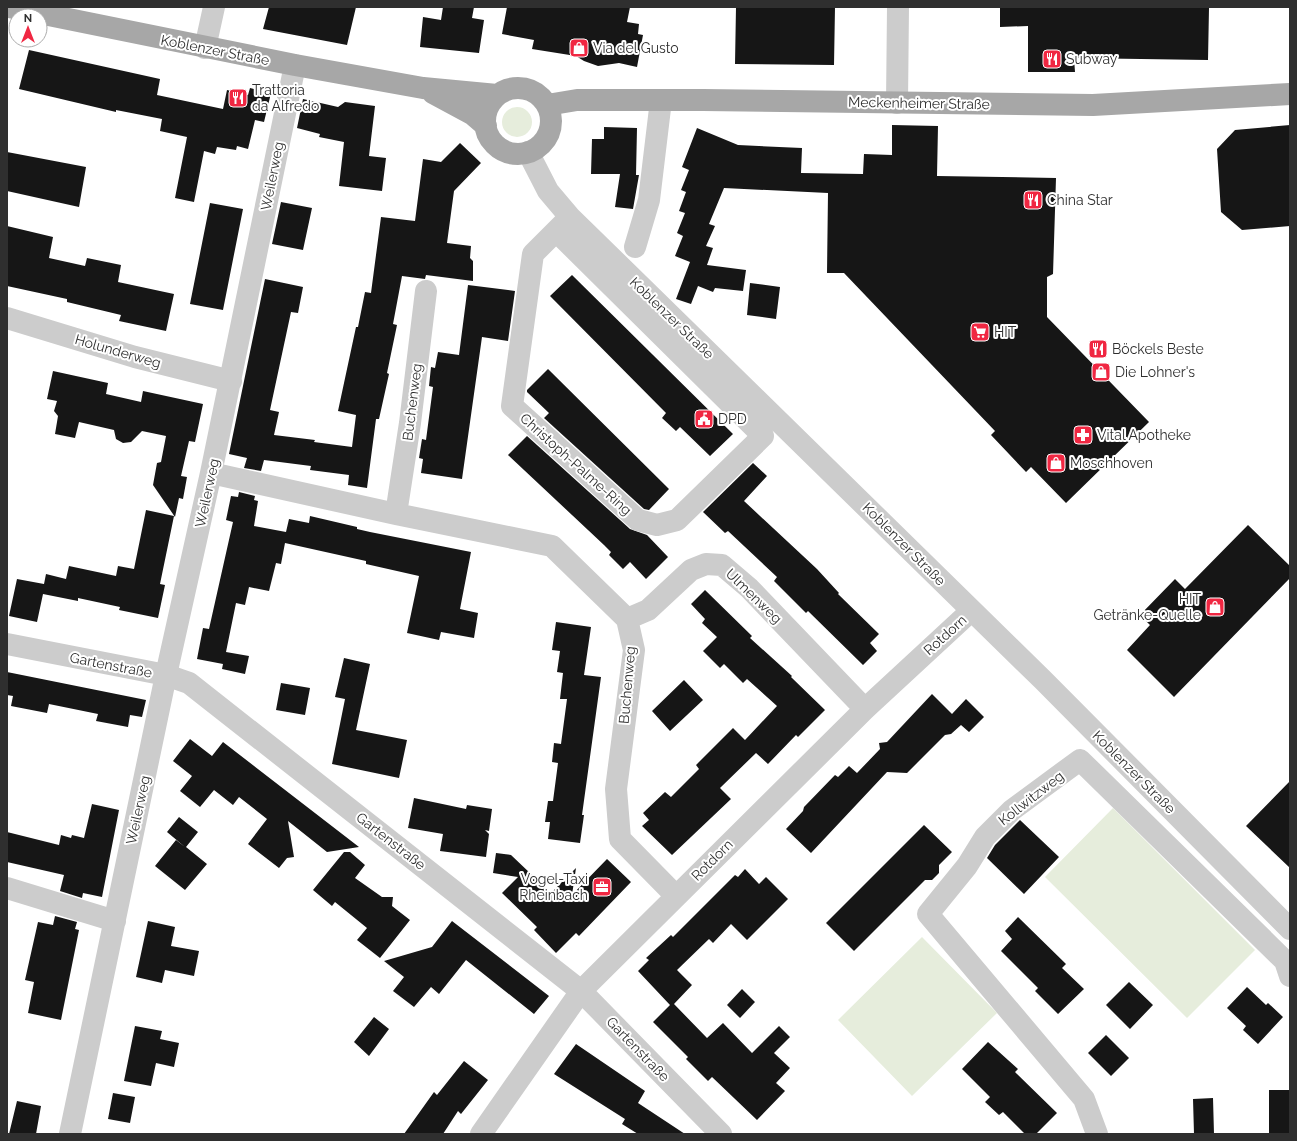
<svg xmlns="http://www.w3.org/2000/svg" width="1297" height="1141" font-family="Raleway,sans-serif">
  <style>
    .green { fill: #e6eddc }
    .building { fill: #161616 }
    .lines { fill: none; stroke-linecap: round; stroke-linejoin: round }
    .minor { stroke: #ccc; stroke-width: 22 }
    .major { stroke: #a7a7a7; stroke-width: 22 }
    .labels { text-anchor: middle; stroke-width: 4; stroke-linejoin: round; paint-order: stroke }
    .poi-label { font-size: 14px; fill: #2f2f2f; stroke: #fff; text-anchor: start }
    .street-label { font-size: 14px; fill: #2f2f2f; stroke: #fff }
  </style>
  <rect width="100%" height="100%" fill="#fff"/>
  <!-- green -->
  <path class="green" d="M502 122a15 15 0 1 1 30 0a15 15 0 1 1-30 0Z
    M1113 808 1255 950 1187 1018 1045 877Z
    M922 937 997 1013 912 1096 838 1020Z"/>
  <!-- building -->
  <path class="building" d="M269 7H356L347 45 263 29Z
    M443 7H474L472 18 484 20 479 53 420 47 423 17 441 20Z
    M507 7H630L627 22 639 24 638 34 643 35 637 67 619 63 598 66 584 61 576 56 532 49 534 40 502 34Z
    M736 7H835L834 65 735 64Z
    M1000 7 1209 8 1208 60 1074 58 1075 72H1028V26L1000 27Z
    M29 50 160 79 157 95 223 109 227 90 248 95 250 88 271 93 264 122 255 120 248 149 237 146 236 150 217 147 215 154 204 151 194 202 175 198 187 137 160 131 162 119 116 110V112L19 89Z
    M303 99 338 107 345 102 375 106 369 156 386 158 382 191 339 186 344 142 319 137 320 134 297 128Z
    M892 125 938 126 937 176 1056 178 1053 274 1047 277V317L1149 422 1066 503 1031 467 1026 472 991 435 995 431 844 273H827L828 193 724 188 709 224 715 226 706 246 713 248 707 265 746 270 743 291 715 288 713 292 698 286 691 304 676 299 690 262 675 256 683 236 677 233 685 213 679 211 686 192 681 190 689 170 682 167 697 128 738 145 802 148 801 173 863 174 864 154 892 155Z
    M1290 125V226L1242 230 1221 212 1217 149 1235 130Z
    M604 127 637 128 636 175H639L633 209 615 207 620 174H591L592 139H604Z
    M460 143 481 163 454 191 447 243 471 246 470 258 473 261V281L426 275 425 279 402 276 393 324 397 325 387 373 389 374 379 419H376L367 488 348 485 349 475 310 470 311 466 264 460 261 471 244 468 247 458 229 454 265 279 303 287 298 313 291 312 270 410 279 412 274 435 315 440 314 442 352 447 356 415 338 411 356 327H358L365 292 371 293 381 217 415 221 423 159 441 162Z
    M7 152 86 167 79 207 7 191Z
    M281 202 312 208 303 250 272 244Z
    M210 203 243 209 223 310 190 304Z
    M7 226 53 237 49 258 85 266 87 258 121 265 118 282 174 294 166 331 119 321 121 315 67 302V299L7 286Z
    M572 275 733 434 710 456 680 427 676 431 662 418 666 413 550 296Z
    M750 283 780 287 776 319 747 315Z
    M468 285 515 291 508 341 482 337 462 479 421 473 423 459 419 458 422 439 426 440 433 387 429 386 431 367 435 368 438 352 459 355Z
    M548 369 669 489 649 510 644 509 544 418 549 413 527 392V390Z
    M53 371 108 383 106 394 141 402 143 391 203 404 195 442 189 441 181 476 187 477 183 499 179 498 175 517 153 485 157 463 161 462 166 436 142 431 131 442 123 443 116 439 114 430 79 422 75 438 55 434 58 416 54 411 57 401 47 399Z
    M527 436 630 529 647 535 668 557 646 579 630 562 623 569 609 555 611 552 604 545 508 455Z
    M753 463 767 476 744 501 817 569 839 593 838 594 879 634 870 643 877 651 863 665 808 611 806 613 774 581 777 577 728 531 725 533 703 512Z
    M239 492 255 496 254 500 258 501 254 526 286 532 289 519 309 523 310 516 357 527V529L370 532 471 552 460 609 478 613 474 638 441 632 439 640 407 633 419 576 366 564V561L285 543 281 564 276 563 269 591 249 587 245 605 236 603 226 652 249 656 245 674 222 669 223 664 197 659 203 628 209 629 233 522 226 520 231 496 238 497Z
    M146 510 174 516 160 584 165 585 158 618 119 610 120 607 78 598V601L43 594 37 622 9 616 17 579 44 584 46 574 66 579 69 566 116 576 118 566 134 569Z
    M1248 525 1290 566V578L1174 697 1127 650 1150 625 1140 615 1175 579 1185 589Z
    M705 590 752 636 750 638 792 676 791 677 825 710 798 737 796 735 768 764 756 753 720 788 731 799 672 855 642 826 649 820 643 813 665 792 671 797 699 769 696 765 733 728 745 740 777 706 747 679 743 683 724 664 720 668 703 651 717 637 702 623 705 619 691 604Z
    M556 622 591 627 584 675 601 677 582 815H584L580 843 548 839 550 822H545L548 801H553L558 763 552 762 554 743 561 744 567 699H560L563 673 557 672 560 651 552 650Z
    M344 658 370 664 356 730 407 740 399 778 332 764 345 699 335 697Z
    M7 672 146 700 142 717 130 715 128 727 96 721 98 714 49 704 47 713 11 706 13 696 7 695Z
    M684 680 703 700 670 731 652 711Z
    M281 683 310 688 305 715 276 710Z
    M932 694 952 714 966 699 984 717 969 732 961 725 951 734 945 735 907 773 887 772 811 853 786 829 803 811 804 807 835 775 838 777 849 766 857 773 880 749 879 743 887 742Z
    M190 739 212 756 223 742 359 847 327 852 288 821 294 857 287 858 279 868 248 844 267 819 239 797 233 805 214 790 200 807 180 791 192 776 173 761Z
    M1290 781V868L1246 826Z
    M414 798 466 809 467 805 492 809 489 831 485 830 489 834 486 857 440 851 443 834 408 828Z
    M92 804 119 810 102 897 83 893 82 898 60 891 64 875 7 862V832L59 845 61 835 71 838 72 835 84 838Z
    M179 817 198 832 186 847 207 864 185 890 155 866 176 840 185 847 167 832Z
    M1020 820 1059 857 1024 894 987 858 995 845Z
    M924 825 952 852 939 865V873L932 880H925L854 951 826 923Z
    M344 852H350L365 865 355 878 382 897H393L392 906 410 920 380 958 357 940 367 928 335 902 332 906 313 890Z
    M496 853 511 855 551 893 576 868 572 895 607 859 631 882 579 936 576 933 556 953 534 930 537 927 502 893 518 877 493 873Z
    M745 869 759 884 766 877 788 899 747 940 731 924 713 943 709 939 677 970 692 985 674 1004 707 1038 723 1023 752 1053 779 1026 790 1037 774 1053 790 1068 776 1083 785 1091 757 1120 712 1077 708 1081 686 1059 688 1057 653 1022 670 1005 638 971 649 960 646 958 671 935 673 937 735 875 738 877Z
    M55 916 77 922 75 929 79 930 61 1020 28 1013 34 982 25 980 38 922 53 925Z
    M1018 917 1066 964 1062 968 1084 989 1058 1014 1035 991 1038 988 1001 951 1012 939 1005 931Z
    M148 921 175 927 171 946 199 951 194 976 165 970 162 983 136 977Z
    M452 921 549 996 534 1014 466 960 439 994 431 987 414 1007 393 991 404 977 384 961 432 947Z
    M1129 982 1153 1005 1130 1029 1106 1005Z
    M1247 987 1266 1005 1268 1003 1283 1017 1258 1044 1243 1030 1246 1026 1227 1008Z
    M742 989 755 1002 740 1018 727 1005Z
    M374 1017 389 1029 369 1056 354 1042Z
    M135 1026 162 1031 160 1039 179 1043 174 1067 156 1063 151 1086 124 1081Z
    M1106 1035 1129 1058 1111 1076 1088 1053Z
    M988 1042 1018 1069 1015 1072 1057 1113 1036 1134H1025L1003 1112 999 1115 985 1102 990 1097 962 1069Z
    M576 1044 645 1091 638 1103 685 1134H638L622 1124 625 1119 554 1074Z
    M464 1061 488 1080 461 1114 458 1111 443 1134H404L434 1092 437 1095Z
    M1269 1090H1290V1134H1269Z
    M113 1093 135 1097 130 1123 108 1119Z
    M1213 1098 1214 1134H1194L1193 1099Z
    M17 1101 41 1106 36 1134H9Z"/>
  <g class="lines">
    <!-- minor -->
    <path class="minor" d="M205 48 214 7
      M897 103 898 7
      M528 152 548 191 570 217 1043 680 1290 929
      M556 231 763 436 677 520 657 525 638 520 512 406 533 254 570 217
      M635 247 649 200 661 100
      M7 318 135 357 231 381
      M211 473 396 514 552 546 627 619 634 650 616 789 620 839 676 896
      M396 514 410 423 426 291
      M627 619 648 610 691 570 706 564 722 565 749 588 865 709
      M7 644 166 675 189 683 581 991 721 1134
      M7 888 115 921
      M70 1134 166 675 211 473 295 65
      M481 1134 581 991 865 709 971 611
      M1097 1134 1084 1099 928 914 967 866 985 837 1012 810 1080 760 1285 961 1290 976"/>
    <!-- major -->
    <path class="major" d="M9 7 295 65 423 88 497 95
      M485 121a33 33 0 1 1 66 0a33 33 0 1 1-66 0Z
      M433 93 472 114 486 126
      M547 105 577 100H703L1093 105 1290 94"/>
  </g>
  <!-- icons -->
  <defs>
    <g id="shop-square" transform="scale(1)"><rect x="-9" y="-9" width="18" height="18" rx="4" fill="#f02742" stroke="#fff"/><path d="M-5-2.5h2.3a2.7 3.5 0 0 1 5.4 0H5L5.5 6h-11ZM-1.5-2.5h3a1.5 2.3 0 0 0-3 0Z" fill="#fff"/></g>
    <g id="restaurant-square" transform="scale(1)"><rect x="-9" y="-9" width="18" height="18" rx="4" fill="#f02742" stroke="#fff"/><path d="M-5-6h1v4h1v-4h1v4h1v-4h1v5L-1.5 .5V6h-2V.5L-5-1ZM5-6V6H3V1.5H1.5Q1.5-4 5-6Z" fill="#fff"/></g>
    <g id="supermarket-square" transform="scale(1)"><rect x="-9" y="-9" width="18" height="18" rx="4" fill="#f02742" stroke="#fff"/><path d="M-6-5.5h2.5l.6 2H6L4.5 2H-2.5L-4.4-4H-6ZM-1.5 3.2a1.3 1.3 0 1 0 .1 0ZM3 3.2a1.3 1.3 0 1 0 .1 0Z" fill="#fff"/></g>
    <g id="civic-square" transform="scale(1)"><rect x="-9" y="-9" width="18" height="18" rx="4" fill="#f02742" stroke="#fff"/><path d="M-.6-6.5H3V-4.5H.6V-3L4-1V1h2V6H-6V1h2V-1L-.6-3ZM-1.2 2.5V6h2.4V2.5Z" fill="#fff"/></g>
    <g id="pharmacy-square" transform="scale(1)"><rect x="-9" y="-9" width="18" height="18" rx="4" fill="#f02742" stroke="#fff"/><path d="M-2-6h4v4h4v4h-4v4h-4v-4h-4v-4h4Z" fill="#fff"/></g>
    <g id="office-square" transform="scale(1)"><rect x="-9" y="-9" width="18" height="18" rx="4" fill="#f02742" stroke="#fff"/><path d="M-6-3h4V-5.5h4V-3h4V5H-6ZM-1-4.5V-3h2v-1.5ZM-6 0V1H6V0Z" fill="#fff"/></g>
  </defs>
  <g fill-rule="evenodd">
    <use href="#shop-square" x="579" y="48"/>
    <use href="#restaurant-square" x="1052" y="59"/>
    <use href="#restaurant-square" x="238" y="98"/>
    <use href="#restaurant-square" x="1033" y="200"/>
    <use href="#supermarket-square" x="980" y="332"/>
    <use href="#restaurant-square" x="1098" y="349"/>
    <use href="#shop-square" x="1101" y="372"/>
    <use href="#civic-square" x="704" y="419"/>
    <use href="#pharmacy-square" x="1083" y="435"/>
    <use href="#shop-square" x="1056" y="463"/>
    <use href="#shop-square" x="1215" y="607"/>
    <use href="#office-square" x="602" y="887"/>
  </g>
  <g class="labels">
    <!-- poi labels -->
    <g class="poi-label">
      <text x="593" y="53">Via del Gusto</text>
      <text x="1066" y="64">Subway</text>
      <text x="252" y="95">Trattoria<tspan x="252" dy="16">da Alfredo</tspan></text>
      <text x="1047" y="205">China Star</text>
      <text x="994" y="337">HIT</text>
      <text x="1112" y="354">Böckels Beste</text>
      <text x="1115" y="377">Die Lohner's</text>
      <text x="718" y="424">DPD</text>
      <text x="1097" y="440">Vital Apotheke</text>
      <text x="1070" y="468">Moschhoven</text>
      <text x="1201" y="604" text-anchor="end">HIT<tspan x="1201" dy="16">Getränke-Quelle</tspan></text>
      <text x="588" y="884" text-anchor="end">Vogel-Taxi<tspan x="588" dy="16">Rheinbach</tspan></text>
    </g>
    <!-- street labels -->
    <g class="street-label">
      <text transform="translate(215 50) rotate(11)" y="5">Koblenzer Straße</text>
      <text transform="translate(919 103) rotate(1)" y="5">Meckenheimer Straße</text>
      <text transform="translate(272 176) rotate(-79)" y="5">Weilerweg</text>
      <text transform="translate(672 318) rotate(44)" y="5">Koblenzer Straße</text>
      <text transform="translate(118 351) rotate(16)" y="5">Holunderweg</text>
      <text transform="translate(412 402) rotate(-83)" y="5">Buchenweg</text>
      <text transform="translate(576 464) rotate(42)" y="5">Christoph-Palme-Ring</text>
      <text transform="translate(207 493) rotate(-78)" y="5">Weilerweg</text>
      <text transform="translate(904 544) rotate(45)" y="5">Koblenzer Straße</text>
      <text transform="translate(754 596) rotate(44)" y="5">Ulmenweg</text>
      <text transform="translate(945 635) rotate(-42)" y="5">Rotdorn</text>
      <text transform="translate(111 665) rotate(11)" y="5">Gartenstraße</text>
      <text transform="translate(627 685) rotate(-85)" y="5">Buchenweg</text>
      <text transform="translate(1134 772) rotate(45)" y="5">Koblenzer Straße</text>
      <text transform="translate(1031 798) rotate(-38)" y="5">Kollwitzweg</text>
      <text transform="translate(138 810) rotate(-78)" y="5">Weilerweg</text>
      <text transform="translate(391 841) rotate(38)" y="5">Gartenstraße</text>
      <text transform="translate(712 860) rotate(-45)" y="5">Rotdorn</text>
      <text transform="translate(638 1049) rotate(46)" y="5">Gartenstraße</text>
    </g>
  </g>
  <!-- border -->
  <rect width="1297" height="1141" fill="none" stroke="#2f2f2f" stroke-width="16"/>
  <!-- north arrow -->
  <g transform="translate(28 28)"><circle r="19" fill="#ffffff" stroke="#acacac"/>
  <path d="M0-3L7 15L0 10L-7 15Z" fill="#f02742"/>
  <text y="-6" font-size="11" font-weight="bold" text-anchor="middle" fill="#2f2f2f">N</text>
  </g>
</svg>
